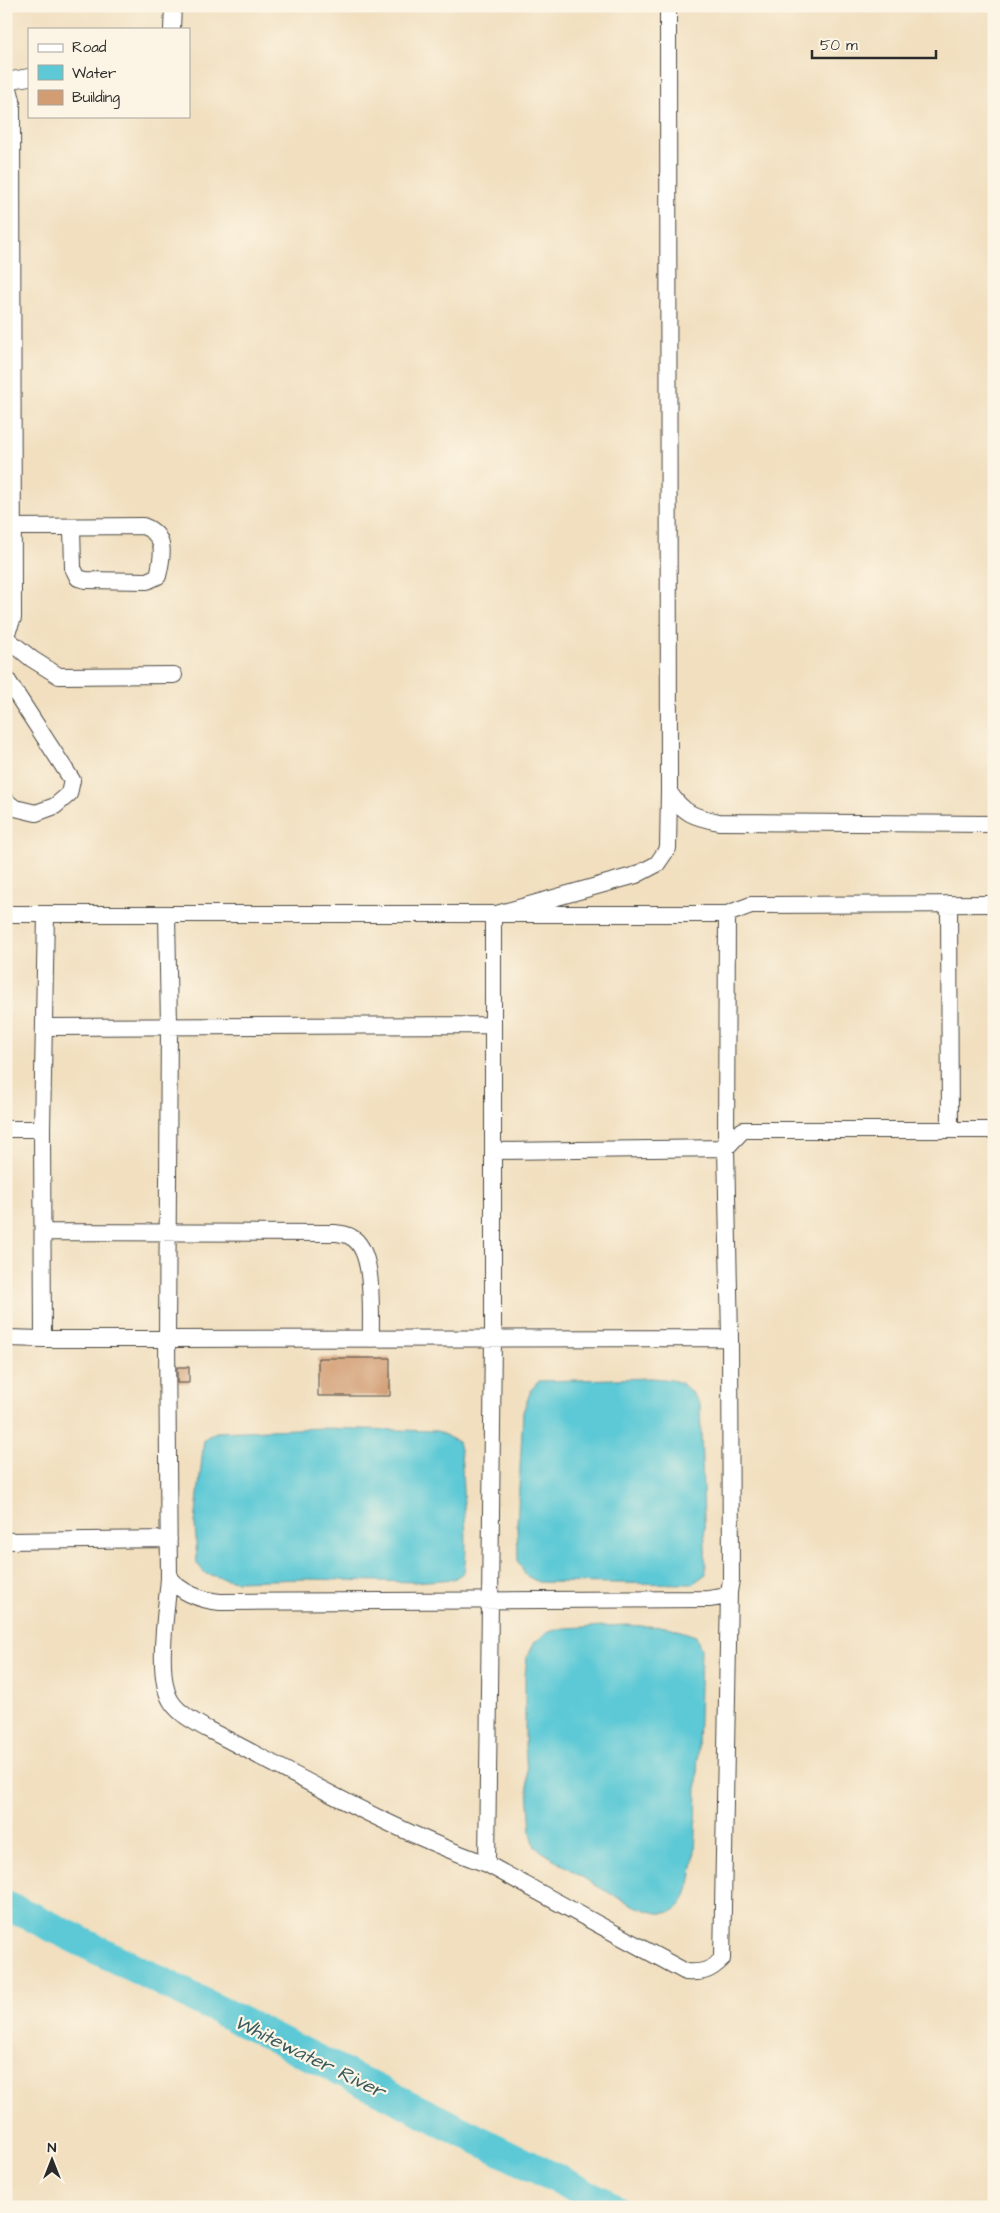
<svg xmlns="http://www.w3.org/2000/svg" width="1000" height="2213" font-family="'Architects Daughter',sans-serif">
  <style>
    .water { fill: #5dc9d6; stroke: #447a80 }
    .lines { fill: none; stroke-linecap: round; stroke-linejoin: round }
    .river { stroke: #5dc9d6; stroke-width: 30 }
    .building { fill: #d29d73 }
    .minor-casing { stroke: #494641; stroke-width: 18 }
    .minor { stroke: #fff; stroke-width: 16 }
    .labels { text-anchor: middle; stroke-width: 4.5; stroke-linejoin: round; paint-order: stroke }
    .water-label { font-size: 20px; font-style: italic; fill: #3a5a5e; stroke: #fcf5e5 }
  </style>
  <rect width="100%" height="100%" fill="#fcf5e5"/>
  <filter id="ink" filterUnits="userSpaceOnUse"><feTurbulence type="fractalNoise" baseFrequency=".02" numOctaves="2"/><feDisplacementMap in="SourceGraphic" scale="10" xChannelSelector="R" yChannelSelector="G"/><feConvolveMatrix kernelMatrix="1 2 1 2 8 2 1 2 1" color-interpolation-filters="sRGB"/></filter>
  <filter id="wash" filterUnits="userSpaceOnUse"><feTurbulence type="fractalNoise" baseFrequency=".0096" numOctaves="4" result="noise"/><feDisplacementMap in="SourceGraphic" scale="20" xChannelSelector="R" yChannelSelector="G"/><feGaussianBlur stdDeviation="1.12" result="paint"/><feColorMatrix in="noise" values="0 0 0 0 0 0 0 0 0 0 0 0 0 0 0 0 0 1.4 0 .05"/><feComposite in="paint" operator="in"/></filter>
  <g filter="url(#wash)">
    <rect width="100%" height="100%" fill="#f1dfbf"/>
    <!-- water -->
    <path class="water" d="M651 1378C679 1380 683 1380 700 1404L706 1574 692 1584 538 1582 525 1575 518 1561 517 1525 523 1412 531 1390 539 1381Z
      M322 1428 437 1431 458 1442C463 1457 462 1475 463 1491 465 1518 468 1546 464 1572L454 1579 414 1582 307 1579 235 1581 206 1574 197 1564 195 1523 204 1439 216 1432Z
      M625 1625 669 1627 696 1636 701 1649C700 1695 698 1740 697 1785 696 1817 698 1869 685 1898 681 1906 675 1912 665 1913 638 1917 561 1863 535 1847L531 1833 525 1745V1676L527 1657 535 1642 548 1632 564 1628Z"/>
    <g class="lines">
      <!-- river -->
      <path class="river" d="M6 1906 34 1918 613 2207"/>
    </g>
    <g id="blocks">
      <!-- building -->
      <path class="building" d="M318 1358H390V1396H318Z
        M177 1367H189V1383H177Z"/>
    </g>
  </g>
  <g filter="url(#ink)">
    <use href="#blocks" fill-opacity="0" stroke="#494641" stroke-width="1"/>
    <g class="lines">
      <!-- minor casing -->
      <g class="minor-casing">
        <path id="minor" d="M668 6 669 792C684 814 694 817 719 822L994 824
          M172 29 173 6
          M6 81 29 77
          M13 527 143 526C167 535 163 555 158 576L147 581 86 580 78 578 73 568 72 527
          M6 635 13 618 12 100 7 81
          M6 638 32 659 59 676 174 675
          M6 678 72 780 69 794 55 806 36 813 15 808 6 801
          M669 792 668 848 657 864 636 875 493 915V1339L487 1864 686 1972C703 1973 710 1971 722 1959L729 1592
          M949 904 950 1130
          M6 914H727L751 905 994 904
          M46 914 42 1129 43 1339H167L169 1578C183 1594 200 1600 220 1602L709 1599 722 1597 729 1592 731 1580 730 1338 726 1148 727 914
          M167 914 169 1025 167 1339 730 1338
          M44 1027 492 1025
          M6 1129H42
          M493 1151 726 1148 743 1130H994
          M43 1232 336 1233C341 1234 347 1234 351 1237 376 1250 370 1314 371 1339
          M6 1338 43 1339
          M6 1541 169 1539
          M169 1578C167 1608 154 1680 173 1704 181 1715 195 1722 207 1729 299 1776 390 1830 487 1864"/>
      </g>
      <!-- minor -->
      <use href="#minor" class="minor"/>
    </g>
  </g>
  <g class="labels">
    <!-- water labels -->
    <g class="water-label">
      <text transform="translate(310 2056) rotate(26)" y="7">Whitewater River</text>
    </g>
  </g>
  <!-- margin -->
  <rect width="1000" height="2213" fill="none" stroke="#fcf5e5" stroke-width="25"/>
  <!-- legend -->
  <rect x="28" y="28" width="162" height="90" fill="#fcf5e5" stroke="#a8a49b"/>
  <rect x="38" y="44" width="25" height="8" fill="#ffffff" stroke="#a8a49b"/>
  <text x="72" y="52" font-size="15" fill="#2b2b2b">Road</text>
  <rect x="38" y="65" width="25" height="15" fill="#5dc9d6" stroke="#a8a49b"/>
  <text x="72" y="78" font-size="15" fill="#2b2b2b">Water</text>
  <rect x="38" y="90" width="25" height="15" fill="#d29d73" stroke="#a8a49b"/>
  <text x="72" y="102" font-size="15" fill="#2b2b2b">Building</text>
  <!-- north arrow -->
  <g transform="translate(52 2160)" stroke="#fcf5e5" stroke-width="4" paint-order="stroke">
  <path d="M0-4L9 19L0 12L-9 19Z" fill="#2b2b2b"/>
  <text y="-8" font-size="14" font-weight="bold" text-anchor="middle" fill="#2b2b2b">N</text>
  </g>
  <!-- scale -->
  <path d="M812 50v8h124v-8" fill="none" stroke="#2b2b2b" stroke-width="2.5"/>
  <text x="820" y="50" font-size="15" fill="#2b2b2b" stroke="#fcf5e5" stroke-width="4" paint-order="stroke">50 m</text>
</svg>
